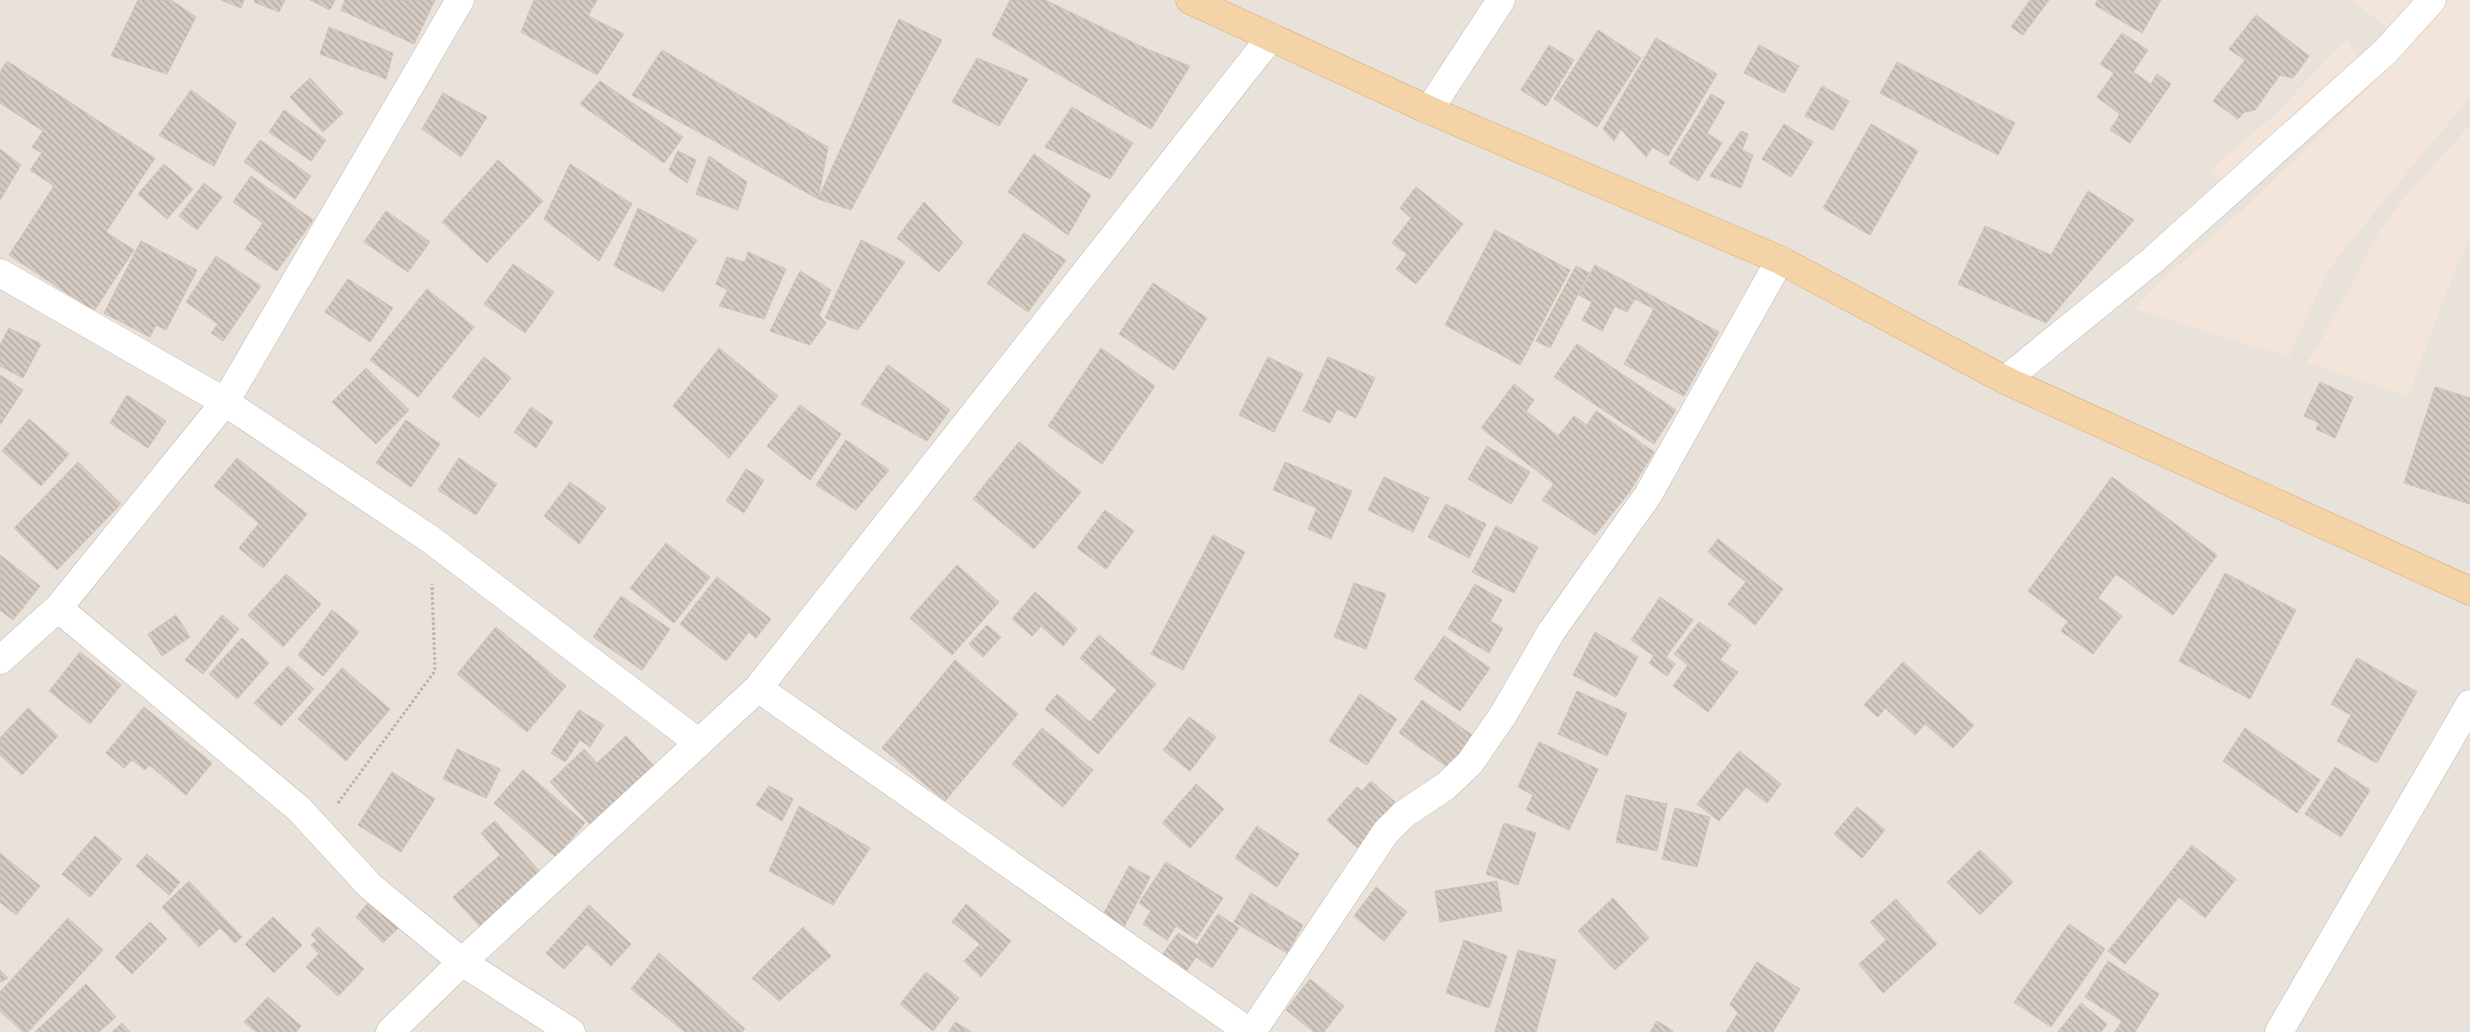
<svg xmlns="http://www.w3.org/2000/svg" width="2470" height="1032" font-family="Figtree,sans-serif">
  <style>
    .residential { fill: #e8e2db }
    .commercial { fill: #f3e5da }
    .building { fill: url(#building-back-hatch); stroke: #cfc2b6 }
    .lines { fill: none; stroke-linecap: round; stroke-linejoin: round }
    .minor-casing { stroke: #bfb7af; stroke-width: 29 }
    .major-casing { stroke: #d8ae77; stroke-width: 29 }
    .path { stroke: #bfb1a2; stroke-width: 3; stroke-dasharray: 2.5 2.5; stroke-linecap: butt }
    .minor { stroke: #fff; stroke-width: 28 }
    .major { stroke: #f4d3a6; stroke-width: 28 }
  </style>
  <defs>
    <pattern id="building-back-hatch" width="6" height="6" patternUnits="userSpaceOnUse" patternTransform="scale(1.25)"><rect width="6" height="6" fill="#d5cbc3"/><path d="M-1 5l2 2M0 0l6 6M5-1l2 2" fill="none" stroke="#afa69f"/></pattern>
  </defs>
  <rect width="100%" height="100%" fill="#f4f1ec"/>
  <!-- residential -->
  <path class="residential" d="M0 0H2470V1032H0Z"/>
  <!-- commercial -->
  <path class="commercial" d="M2351 0H2417L2390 30Z
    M2447 0H2470V98L2423 153 2328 270 2289 357 2134 309 2170 273 2248 205 2372 84Z
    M2347 39 2358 59 2219 182 2211 169 2272 117Z
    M2470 125V238L2446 292 2408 397 2307 362 2325 334 2376 237 2403 199Z"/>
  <!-- building -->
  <path class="building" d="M138 0H171L196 17 167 74 111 56Z
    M221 0H244L241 8Z
    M255 0H285L279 12 254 2Z
    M310 0H335L330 10Z
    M345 0H435L414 44 341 10Z
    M534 0H597L588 16 624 34 597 75 521 32Z
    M1010 0H1045L1149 50 1190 66 1151 129 992 35Z
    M2030 0H2049L2023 35 2011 27Z
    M2098 0H2161L2142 33 2095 5Z
    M2256 15 2309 56 2293 78 2280 75 2255 110 2244 112 2238 119 2213 101 2245 60 2229 49Z
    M899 19 942 40 851 210 818 199Z
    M329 27 393 53 386 79 320 54Z
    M1598 30 1641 58 1597 127 1554 99Z
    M2122 33 2148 50 2133 72 2151 84 2157 74 2171 84 2130 143 2110 130 2120 114 2097 97 2114 73 2100 64Z
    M1656 38 1717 74 1668 156 1652 147 1646 157 1621 129 1614 141 1603 129Z
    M1549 45 1574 60 1546 106 1521 90Z
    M1759 45 1799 66 1784 93 1744 73Z
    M662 50 828 147 818 199 632 95Z
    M977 58 1028 79 999 126 952 102Z
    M7 61 155 158 106 232 134 250 94 311 9 255 54 186 30 170 42 153 32 147 43 131 0 103V72Z
    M1897 62 2015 123 1998 155 1880 93Z
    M310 78 343 113 323 132 290 97Z
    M600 81 683 137 664 163 580 104Z
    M1822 86 1849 101 1833 130 1805 116Z
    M191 90 236 123 214 166 159 135Z
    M443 93 487 117 461 157 422 129Z
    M1711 94 1725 102 1707 133 1722 143 1698 181 1669 163Z
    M1072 107 1133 143 1110 179 1045 147Z
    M284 110 326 140 311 161 269 132Z
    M1784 124 1813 142 1791 177 1762 159Z
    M1871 124 1918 151 1870 235 1823 208Z
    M1741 131 1748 134 1742 150 1753 155 1741 188 1710 176Z
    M260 140 311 176 295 199 244 162Z
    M0 149 21 165 0 200Z
    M678 151 696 160 687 183 669 170Z
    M1034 154 1091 195 1068 235 1008 192Z
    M709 156 747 182 738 210 696 194Z
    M498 160 543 201 487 263 442 222Z
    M164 164 193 189 167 219 138 194Z
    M570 164 632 204 599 261 544 219Z
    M251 176 313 220 277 271 245 249 263 223 233 202Z
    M204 183 222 197 197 230 179 216Z
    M1416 187 1463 224 1416 284 1396 269 1407 254 1392 243 1411 218 1400 208Z
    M2088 191 2134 220 2046 323 1958 284 1985 226 2051 255Z
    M924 202 963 243 939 272 897 238Z
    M638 208 697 240 663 292 614 266Z
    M386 211 430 242 408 272 364 242Z
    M1495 230 1570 270 1520 365 1445 325Z
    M1024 233 1066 260 1028 312 987 283Z
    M861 240 905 262 858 330 825 318Z
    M141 241 197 270 166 330 156 325 150 337 104 313Z
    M748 252 786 269 764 319 719 306 728 290 716 284 727 257 745 262Z
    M216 256 261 286 223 341 211 333 218 324 186 302Z
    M513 264 554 292 525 333 484 304Z
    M1595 265 1719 332 1684 396 1624 364 1654 309 1635 299 1627 312 1615 306 1602 331 1582 320 1592 302 1579 295Z
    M1576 266 1589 273 1550 348 1536 341Z
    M800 271 831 290 819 315 826 323 810 345 770 331Z
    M348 279 393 308 370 342 325 312Z
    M1153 283 1207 318 1174 370 1119 334Z
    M427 289 474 327 418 397 370 360Z
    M9 328 41 344 23 378 0 366V345Z
    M1577 344 1676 410 1654 444 1554 377Z
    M719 348 778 396 729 458 673 406Z
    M1101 348 1155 386 1102 464 1048 426Z
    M484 357 511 378 479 418 452 397Z
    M1268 357 1303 374 1274 432 1239 415Z
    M1328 357 1375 378 1356 418 1337 409 1330 423 1303 411Z
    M888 365 950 410 927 441 861 404Z
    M366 368 409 410 376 444 332 402Z
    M0 375 23 390 0 425Z
    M2320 382 2353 397 2335 438 2316 429 2319 423 2304 416Z
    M1514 384 1534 400 1526 411 1558 436 1574 416 1587 425 1596 411 1654 452 1628 494 1595 535 1542 500 1554 484 1481 428Z
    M2435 387 2470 398V504L2404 483Z
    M127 395 166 421 148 448 110 423Z
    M800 405 841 434 810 480 767 446Z
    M531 407 553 422 536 448 514 432Z
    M29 419 69 454 41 486 2 451Z
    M406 420 440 444 411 487 376 463Z
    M846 440 889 470 856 510 816 485Z
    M1019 442 1081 492 1034 549 973 499Z
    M1487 446 1530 472 1511 504 1468 479Z
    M237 458 307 514 263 568 239 548 259 523 214 486Z
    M459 458 497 484 476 515 438 490Z
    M78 462 121 504 57 570 14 528Z
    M1285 462 1352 491 1331 539 1308 529 1317 508 1273 490Z
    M746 469 764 480 744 513 726 501Z
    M1384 477 1429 498 1413 532 1368 510Z
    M2112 477 2217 555 2173 615 2116 574 2098 598 2122 616 2093 654 2061 631 2068 621 2028 591Z
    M570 482 606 508 579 544 544 516Z
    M1446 504 1486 524 1469 558 1428 537Z
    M1105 510 1134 531 1106 569 1077 548Z
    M1496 526 1538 547 1514 593 1472 572Z
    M1213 535 1245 552 1183 670 1151 654Z
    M1718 539 1783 589 1755 625 1728 604 1746 582 1708 552Z
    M666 543 710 577 674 623 630 588Z
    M0 555 40 586 13 620 0 610Z
    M957 565 999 602 952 655 910 618Z
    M2225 573 2296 610 2250 699 2179 661Z
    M286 574 321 604 283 647 248 615Z
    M717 577 771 619 756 638 749 632 726 661 680 624Z
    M1354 583 1386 594 1366 649 1334 637Z
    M1475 584 1502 600 1490 621 1503 628 1489 653 1448 629Z
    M1035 592 1077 629 1063 646 1041 626 1032 636 1012 619Z
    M621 596 670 629 642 670 593 637Z
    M1660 597 1693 620 1666 657 1675 664 1667 676 1649 663 1654 656 1631 640Z
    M332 610 359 632 323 676 298 655Z
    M176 615 190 637 162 656 148 634Z
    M222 615 239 629 203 674 185 660Z
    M1699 622 1731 645 1720 660 1738 672 1708 712 1673 686 1688 665 1674 654Z
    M987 625 1001 637 983 657 969 644Z
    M496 627 566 686 527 732 457 674Z
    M1595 632 1638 657 1616 697 1573 675Z
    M1099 635 1156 684 1098 754 1045 709 1057 694 1090 722 1117 690 1080 658Z
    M1444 636 1490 668 1460 711 1414 679Z
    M242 638 269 663 237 699 209 674Z
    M80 652 121 685 90 724 49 691Z
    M2357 658 2417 692 2377 763 2337 741 2351 715 2331 704Z
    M955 660 1018 714 945 801 882 748Z
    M1903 662 1974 725 1953 748 1925 724 1915 735 1885 708 1878 717 1864 705Z
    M288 666 314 689 281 726 254 703Z
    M342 668 390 709 346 761 298 719Z
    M1577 691 1627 713 1607 756 1558 734Z
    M1360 694 1397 719 1367 765 1329 741Z
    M1422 700 1472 735 1449 768 1399 733Z
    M144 707 212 763 186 795 149 765 145 770 132 760 124 768 106 753Z
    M28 708 58 736 22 775 0 755V738Z
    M579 710 604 725 590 747 580 740 565 762 551 753Z
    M1189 717 1216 737 1190 771 1163 750Z
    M1042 728 1093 770 1063 807 1012 764Z
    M2245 728 2320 780 2297 813 2223 761Z
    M626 736 654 766 592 826 550 782 584 749 597 763Z
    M1539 742 1598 769 1569 830 1526 810 1533 795 1518 787Z
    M457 749 500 769 486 798 443 779Z
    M1739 751 1781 784 1767 803 1746 787 1719 821 1697 804Z
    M2335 767 2370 790 2341 837 2305 814Z
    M523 770 585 823 556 857 494 803Z
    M392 772 435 799 401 852 358 825Z
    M1371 781 1403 809 1363 853 1327 820 1357 787 1362 791Z
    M1196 784 1224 809 1190 848 1162 823Z
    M769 786 793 799 782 821 756 805Z
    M1626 795 1667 804 1657 851 1616 842Z
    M799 806 870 848 833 905 769 871Z
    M1857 807 1885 830 1862 858 1834 834Z
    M1675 808 1710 817 1697 867 1662 859Z
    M495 821 543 875 482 929 453 897 500 855 481 833Z
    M1504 823 1536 833 1518 885 1486 874Z
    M1257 826 1299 854 1277 887 1235 858Z
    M95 836 122 859 90 897 62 874Z
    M2192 845 2236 879 2205 918 2179 897 2125 964 2108 951Z
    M1980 850 2013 882 1980 915 1947 882Z
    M0 853 40 886 16 915 0 902Z
    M147 854 180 882 169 895 136 866Z
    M1166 862 1223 898 1196 939 1176 926 1167 940 1143 924 1151 911 1139 903Z
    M1129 866 1150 877 1124 927 1103 915Z
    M189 881 242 937 235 943 220 928 199 947 162 907Z
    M1497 881 1502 911 1440 922 1435 891Z
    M1376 887 1407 912 1384 941 1354 916Z
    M1251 893 1303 925 1287 953 1234 922Z
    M1613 898 1649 938 1615 970 1578 931Z
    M1896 899 1937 944 1883 993 1859 964 1886 940 1870 922Z
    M370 901 398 928 383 943 356 917Z
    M966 904 1011 941 981 977 964 961 980 944 952 922Z
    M589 905 631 944 611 966 587 944 564 969 546 953Z
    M1218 914 1239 928 1212 968 1196 957 1181 979 1157 962 1178 933 1197 945Z
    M273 917 302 945 274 973 245 944Z
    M68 918 103 950 28 1032H23L0 1011V992Z
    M150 922 167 939 132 974 115 957Z
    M2069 924 2105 949 2051 1027 2014 1002Z
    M318 927 364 969 338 996 306 967 319 954 311 945 317 940 311 935Z
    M803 927 831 956 779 1001 752 978Z
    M1464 940 1507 956 1489 1008 1446 993Z
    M1518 950 1556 960 1536 1032H1495Z
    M659 953 745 1029 742 1032H685L631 989Z
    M2108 961 2159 994 2135 1032H2115L2122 1021 2085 997Z
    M1757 962 1800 989 1773 1032H1726L1738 1013 1730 1004Z
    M0 970 8 978 0 982Z
    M926 972 959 998 933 1031 900 1004Z
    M1310 979 1344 1006 1324 1032H1314L1286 1010Z
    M86 984 116 1017 99 1032H35Z
    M268 997 301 1026 296 1032H256L244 1022Z
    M2081 1003 2107 1024 2101 1032H2058Z
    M1657 1021 1673 1031 1672 1032H1650Z
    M955 1022 972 1032H949Z
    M122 1023 130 1032H112Z"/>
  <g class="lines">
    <!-- minor casing -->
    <g class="minor-casing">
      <path id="minor" d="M1429 110 1501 0
        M0 273 225 402 430 539 699 743
        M2005 380 2153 260 2386 51 2432 0
        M58 608 299 809 370 886 462 962 571 1032
        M0 660 58 608 225 402 460 0
        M758 688 1249 1032
        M390 1032 462 962 758 688 1271 37
        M1252 1032 1386 832 1404 814 1446 786 1470 763 1503 715 1551 632 1648 495 1780 260
        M2279 1032 2470 704"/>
    </g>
    <!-- major casing -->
    <g class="major-casing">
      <path id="major" d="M1190 0 1429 110 1780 260 2005 380 2470 591"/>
    </g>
    <!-- path -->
    <path class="path" d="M338 803 435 671 432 584"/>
    <!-- minor -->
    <use href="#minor" class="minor"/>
    <!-- major -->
    <use href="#major" class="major"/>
  </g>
</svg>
